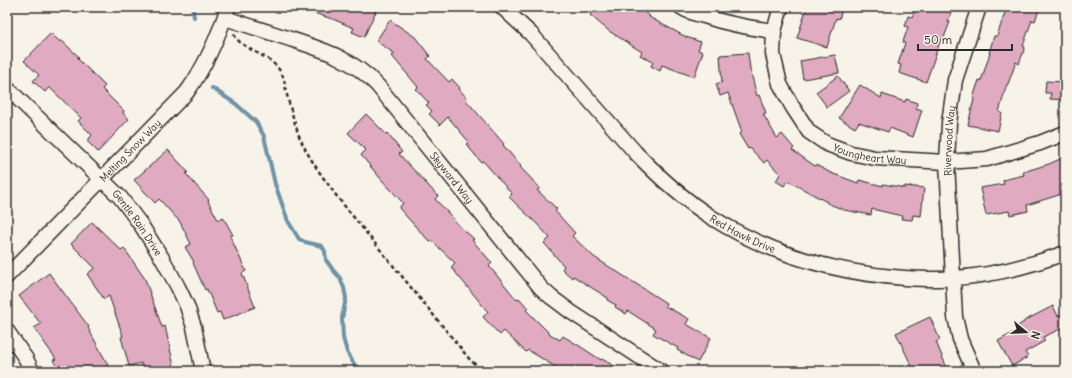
<svg xmlns="http://www.w3.org/2000/svg" width="1072" height="378" font-family="Delius,sans-serif">
  <style>
    .lines { fill: none; stroke-linecap: round; stroke-linejoin: round }
    .stream { stroke: #6e93a8; stroke-width: 4 }
    .building { fill: #e0aac1; stroke: #2b2b2b }
    .minor-casing { stroke: #2b2b2b; stroke-width: 17 }
    .path { stroke: #2b2b2b; stroke-width: 2.5; stroke-dasharray: 4 3; stroke-linecap: butt }
    .minor { stroke: #f7f3e8; stroke-width: 14 }
    .labels { text-anchor: middle; stroke-width: 3; stroke-linejoin: round; paint-order: stroke }
    .street-label { font-size: 10px; fill: #2b2b2b; stroke: #f7f3e8 }
  </style>
  <rect width="100%" height="100%" fill="#f7f3e8"/>
  <filter id="ink" filterUnits="userSpaceOnUse"><feTurbulence type="fractalNoise" baseFrequency=".025" numOctaves="2"/><feDisplacementMap in="SourceGraphic" scale="8" xChannelSelector="R" yChannelSelector="G"/><feConvolveMatrix kernelMatrix="1 2 1 2 8 2 1 2 1" color-interpolation-filters="sRGB"/></filter>
  <g filter="url(#ink)">
    <g class="lines">
      <!-- stream -->
      <path class="stream" d="M192 7 194 17
        M212 88 236 104 256 122 264 136 275 184 288 221 299 239 305 242 322 246 325 251 326 260 333 270 340 278 344 288 346 298 342 318 343 338 347 352 354 364 361 371"/>
    </g>
    <!-- building -->
    <path class="building" d="M302 7H367L376 11 364 37 352 32 354 28 335 20 302 9Z
      M582 7H636L650 16 649 17 686 37 701 42 698 50 703 52 694 77 662 65 660 71 651 66 653 62 640 55 642 52 609 31 590 15 591 14Z
      M807 7H843L839 19 836 18 827 47 797 38Z
      M923 7H953L948 22H950L943 40 941 39 926 82 899 73 901 65 898 64 905 43 903 42 908 27 905 26 908 16 912 17 915 9 921 12Z
      M1007 7H1040L1035 21 1032 20 1023 46 1025 47 1019 64 1016 62 1008 84H1007L999 112 1002 113 998 131 968 125 974 99 973 98 979 80 981 81 990 53H989L994 36H997Z
      M390 20 415 37 430 56 427 59 449 82 452 79 460 88 459 89 467 98 466 100 504 144 503 145 521 166 520 167 540 188 537 190 557 209 555 211 575 233 572 236 594 257 666 303 665 306 689 319 686 324 711 338 698 362 677 350 678 348 653 334 656 329 628 311 626 314 615 307 616 305 607 300 608 298 573 276 572 278 562 269 564 266 544 243 550 238 538 225 509 197 512 194 483 161 481 162 466 144 469 142 448 117 440 125 429 114 432 111 426 105 429 103 416 89 418 87 392 56 395 54 376 41Z
      M51 33 60 42 61 40 79 57 77 58 105 86 102 89 124 111 123 113 129 119 98 152 87 141 92 135 78 121 81 118 49 87 45 92 33 81 39 75 24 61Z
      M748 53 750 69 757 96 759 95 766 113 763 114 777 138 782 134 794 148 792 150 815 166 816 165 831 173 858 183 859 180 883 186V184L905 188V186L924 188 921 216 913 215 912 220 901 219 902 216 872 209 871 215 844 210 827 203V202L788 181 784 186 776 181 780 174 767 160 764 163 750 148 748 149 739 134 742 132 728 93 720 96 716 84 722 82 720 55Z
      M835 55 839 73 803 79 800 61Z
      M838 76 849 91 827 107 816 92Z
      M1046 81 1065 82V100L1050 99 1051 93H1045Z
      M860 85 881 98 882 94 905 102 906 99 917 103 916 108 922 110 913 137 890 128 888 132 859 122 855 128 839 118Z
      M366 114 386 134 387 133 402 152 399 154 438 196 435 199 454 219 453 220 474 239 472 240 492 263 489 266 517 300 519 298 528 308 526 310 550 334 560 340 563 336 578 345 601 360 602 359 623 371H562L528 350 526 352 504 331 500 335 483 317 488 312 451 267 455 263 432 241 430 242 414 225 399 208 403 203 380 178 361 155 366 150 348 133Z
      M168 150 188 172 186 174 209 200 208 201 218 220 223 217 233 235 230 236 246 271 242 273 255 307 223 320 220 312 217 313 207 289 205 290 193 263 194 262 185 247 191 244 180 222 159 199 155 203 134 180Z
      M1062 158 1065 165V193L1027 205 1028 211 1010 215 1009 211 986 215 980 188 1004 184 1003 180 1024 175 1023 172 1049 164Z
      M92 222 121 250 124 248 145 279 162 327 165 326 175 371H143L141 363 129 366 121 337 123 336 109 296 104 299 87 274 95 268 71 244Z
      M49 273 89 327 88 328 108 365 97 371H59L53 360 56 359 34 328 41 324 19 296Z
      M1053 306 1058 316 1065 313V327L1043 337 1045 341 1025 352 1028 357 1012 366 998 341 1018 330 1016 327 1024 322V321Z
      M930 317 940 340 936 342 947 368 941 371H914L896 333Z"/>
    <g class="lines">
      <!-- minor casing -->
      <g class="minor-casing">
        <g id="minor">
          <path id="s1" d="M502 7 531 34 635 152C658 176 683 199 711 217 769 254 837 273 905 278 921 279 937 280 953 278 992 276 1029 266 1065 253"/>
          <path d="M681 7C688 12 696 14 704 16 727 24 750 28 774 31"/>
          <path id="s2" d="M781 7 774 31 773 54 780 84 792 106 809 132 827 144 851 153 875 158 947 162 987 159 1040 143 1065 133"/>
          <path id="s3" d="M225 18C246 25 268 32 290 39 324 50 353 59 378 86L541 288 551 297 571 312 661 371"/>
          <path id="s4" d="M7 88 120 197 141 225 162 258 178 287 187 306 194 327 203 371"/>
          <path id="s5" d="M7 276 187 92C206 65 218 38 228 7"/>
          <path d="M7 331 26 359 32 371"/>
          <path id="s6" d="M974 371 960 339 955 317 947 162 949 123 955 80 979 7"/>
        </g>
      </g>
      <!-- path -->
      <path class="path" d="M234 34C239 49 270 54 280 71 285 78 285 87 287 95 290 108 294 120 298 133 307 157 323 177 338 198L471 361 484 371"/>
      <!-- minor -->
      <use href="#minor" class="minor"/>
    </g>
  </g>
  <g class="labels">
    <!-- street labels -->
    <g class="street-label">
      <text dy="4" stroke="none"><textPath href="#s6" startOffset="234">Riverwood Way</textPath></text>
      <text dy="4" stroke="none"><textPath href="#s5" startOffset="176">Melting Snow Way</textPath></text>
      <text dy="4" stroke="none"><textPath href="#s2" startOffset="201">Youngheart Way</textPath></text>
      <text dy="4" stroke="none"><textPath href="#s3" startOffset="287">Skyward Way</textPath></text>
      <text dy="4" stroke="none"><textPath href="#s4" startOffset="188">Gentle Rain Drive</textPath></text>
      <text dy="4" stroke="none"><textPath href="#s1" startOffset="333">Red Hawk Drive</textPath></text>
    </g>
  </g>
  <!-- margin -->
  <rect width="1072" height="378" fill="none" stroke="#f7f3e8" stroke-width="24"/>
  <rect x="12" y="12" width="1048" height="354" fill="none" stroke="#2b2b2b" stroke-width="1.5" filter="url(#ink)"/>
  <!-- north arrow -->
  <g transform="translate(1026 332) rotate(108)" stroke="#f7f3e8" stroke-width="3" paint-order="stroke">
  <path d="M0-3L7 15L0 10L-7 15Z" fill="#2b2b2b"/>
  <text y="-6" font-size="11" font-weight="bold" text-anchor="middle" fill="#2b2b2b">N</text>
  </g>
  <!-- scale -->
  <path d="M918 44v6h94v-6" fill="none" stroke="#2b2b2b" stroke-width="2"/>
  <text x="924" y="44" font-size="12" fill="#2b2b2b" stroke="#f7f3e8" stroke-width="3" paint-order="stroke">50 m</text>
</svg>
